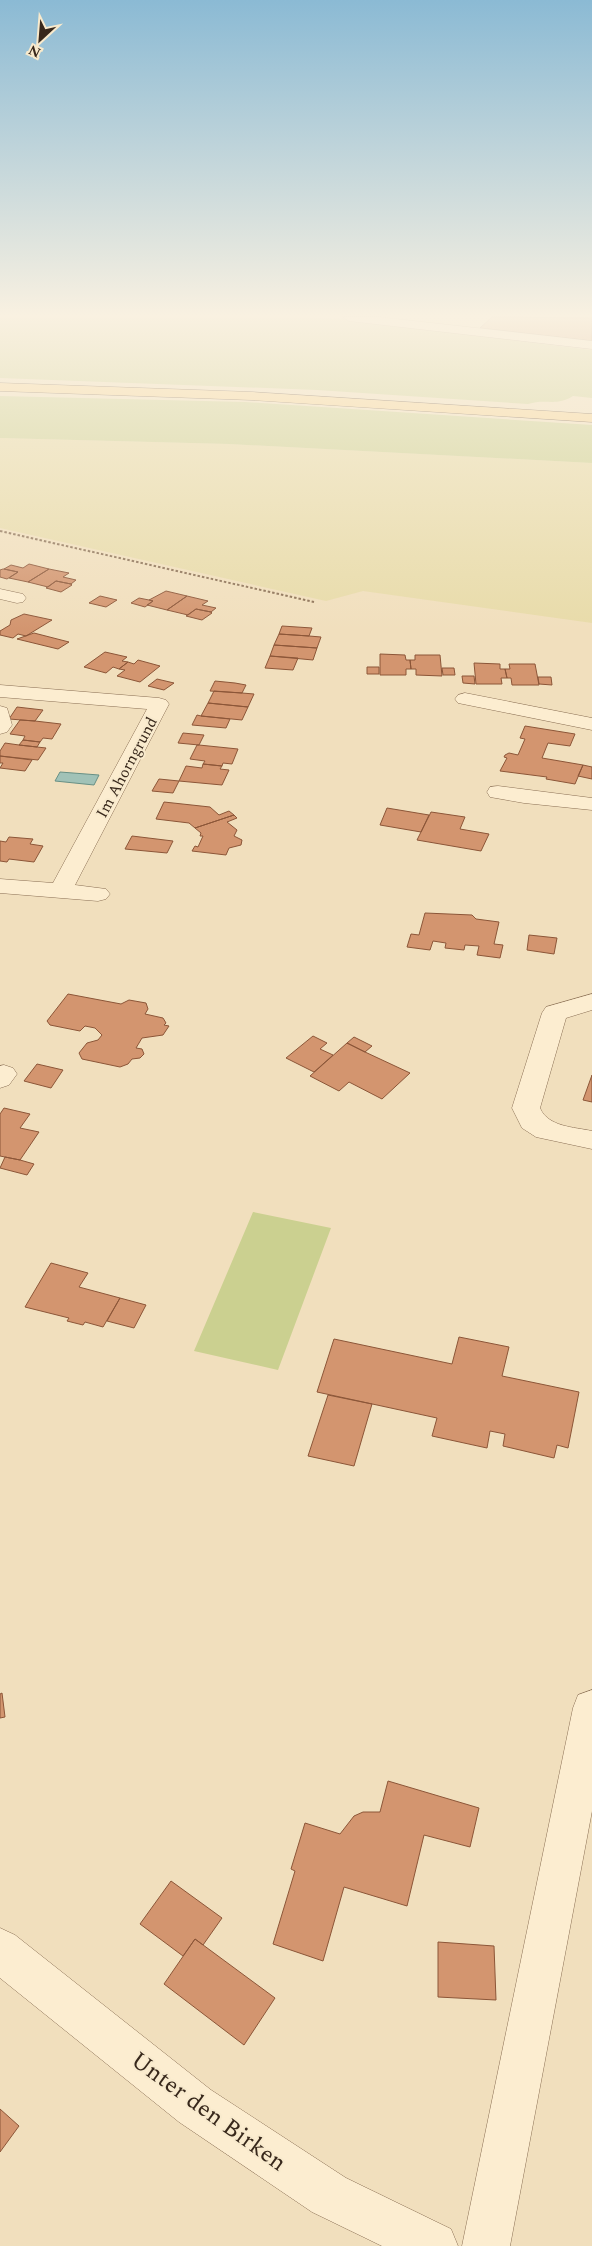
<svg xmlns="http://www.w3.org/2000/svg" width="592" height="2246" font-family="Spectral,serif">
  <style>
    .farmland { fill: #e8dba9 }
    .green { fill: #cbd090 }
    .water { fill: #a1c2b7; stroke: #689085 }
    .building { fill: #d3956f; stroke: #8c5638 }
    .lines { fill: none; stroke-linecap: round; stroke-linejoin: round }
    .minor-casing { stroke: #8a6f54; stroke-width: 1 }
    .major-casing { stroke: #573d29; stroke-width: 1 }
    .path { stroke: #8a6f54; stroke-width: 2; stroke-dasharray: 2.5 2; stroke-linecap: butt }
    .minor { fill: #fcedd0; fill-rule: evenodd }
    .major { fill: #f9d490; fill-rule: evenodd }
    .labels { text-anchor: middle; stroke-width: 4; stroke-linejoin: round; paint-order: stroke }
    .far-street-label { font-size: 16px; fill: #38281b; stroke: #f8eacd }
    .near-street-label { font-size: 24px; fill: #38281b; stroke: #f8eacd }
  </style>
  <rect width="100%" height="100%" fill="#f1dfbd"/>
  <!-- farmland -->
  <path class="farmland" d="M0 438 229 444 592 463V623L363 591 326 601 0 528Z"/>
  <!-- green -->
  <path class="green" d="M0 317H303L341 319 592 350V398L573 396C556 407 546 398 528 404L317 390 0 378Z
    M0 396 245 402 592 425V463L229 444 0 438Z
    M253 1212 331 1228 278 1370 194 1351Z"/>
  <!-- water -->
  <path class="water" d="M60 772 99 775 94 785 55 781Z"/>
  <!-- building -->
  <path class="building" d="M492 317 592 318V341L480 328Z
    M29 564 49 569 28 582 9 578 18 572 4 569 11 565 23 568Z
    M3 569H4L18 572 7 579 0 577V570Z
    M49 569 69 573 63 577 76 580 71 584 56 581 48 587 28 582Z
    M56 581 71 584 72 585 61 592 46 588Z
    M166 591 187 596 167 610 147 605 153 601 149 600Z
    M100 596 117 600 106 607 89 603Z
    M187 596 208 601 202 605 216 608 211 612 196 609 188 615 167 610Z
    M139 598 149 600 153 601 145 607 131 603Z
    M196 609 211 612 212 613 202 620 186 616Z
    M24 614 52 620 26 636 18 634 13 638 0 635V631L10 625 11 620Z
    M282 626 312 628 309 636 279 634Z
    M34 633 69 642 58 649 17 639Z
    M279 634 309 636 321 637 317 648 274 645Z
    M274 645 317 648 313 660 270 656Z
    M105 652 127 657 122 661 128 662 119 669 113 667 106 673 84 667Z
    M380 654 405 655 406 660H410L411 669H406V675H380Z
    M415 655H440L442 676 416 675V669H411L410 660H415Z
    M270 656 298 658 293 670 265 668Z
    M138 660 160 666 140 682 117 676 125 670 119 669 128 662 134 664Z
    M474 663 500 664V669H505L507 678H501L502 684H476Z
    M509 664H535L539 685H512L511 678H507L505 669H510Z
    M367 667H379V674H367Z
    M442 668H454L455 675H443Z
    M462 676H474L475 684 463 683Z
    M538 677H551L552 685 539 684Z
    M157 679 174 683 164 690 148 686Z
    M215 681 235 683 246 685 242 693 210 691Z
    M214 691 242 693 254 694 248 707 208 703Z
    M208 703 248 707 242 720 201 716Z
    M17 707 43 710 35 721 9 719Z
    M197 715 201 716 230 719 226 728 192 725Z
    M20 720 35 721 61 724 52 739 43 738 40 742 23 740 25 736 10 734Z
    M525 726 575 734 570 746 548 743 542 758 583 765 575 784 546 779 547 777 500 771 507 758 504 757 505 755 509 753 518 755 525 739 520 738Z
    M183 733 204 735 199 745 178 743Z
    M23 740 40 742 37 747 19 745Z
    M5 743 19 745 46 748 38 760 0 756V751Z
    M197 745H199L238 749 232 764 223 763 222 766 203 764 205 761 190 759Z
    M0 756 32 760 25 771 0 768 3 763H0Z
    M203 764 222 766 220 769 229 770 222 785 179 781 186 766 202 768Z
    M583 765 592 767V779L578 776Z
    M159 779 179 781 173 793 152 791Z
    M164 802 210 807 219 815 229 811 234 815 195 828 189 823 156 819Z
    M387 808 429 815 421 832 380 825Z
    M431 812 465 817 460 829 489 834 481 851 417 840Z
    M234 815 237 818 227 822 237 830 234 836 242 840 241 845 229 848 226 855 192 851 195 846 198 847 203 836H200L201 833 195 828Z
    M132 836 173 841 167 853 125 849Z
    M9 837 33 839 30 844 43 846 34 862 9 859 7 862 0 861V841L6 842Z
    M425 913 472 915 476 919 499 922 494 944 503 945 500 958 477 955 479 946 465 945 464 950 445 948 446 943 433 941 430 950 407 947 411 934 419 935Z
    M529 935 557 938 554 954 527 950Z
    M68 994 121 1004 129 1000 146 1003 148 1009 145 1014 163 1018 166 1023 164 1025 169 1026 163 1035 142 1038 136 1048 142 1049 144 1054 140 1058 132 1059 128 1064 120 1067 82 1059 79 1053 87 1043 98 1040 102 1035 95 1028 85 1026 80 1031 50 1025 47 1021Z
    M313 1036 327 1043 320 1049 333 1055 314 1072 286 1058Z
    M354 1037 372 1046 365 1052 347 1043Z
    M347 1043 365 1052 410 1073 382 1099 349 1082 339 1091 310 1076Z
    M37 1064 63 1070 51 1088 24 1081Z
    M592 1075V1102L583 1100Z
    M4 1108 30 1114 20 1128 39 1132 20 1160 0 1156V1114Z
    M5 1157 20 1160 34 1164 27 1175 0 1168Z
    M51 1263 88 1273 79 1287 120 1298 103 1327 85 1322 83 1325 67 1321 69 1318 25 1307Z
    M120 1298 146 1305 134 1328 107 1321Z
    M459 1337 509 1347 502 1376 579 1392 568 1448 557 1445 554 1458 503 1446 505 1434 490 1431 487 1448 432 1436 437 1418 317 1392 334 1339 452 1364Z
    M328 1395 372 1404 354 1466 308 1456Z
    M2 1693 5 1717 0 1718V1694Z
    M388 1781 479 1808 470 1847 424 1835 407 1906 344 1887 323 1961 273 1944 295 1871 291 1869 305 1823 340 1834 354 1816 363 1812H380Z
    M171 1881 222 1918 203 1945 195 1939 183 1956 140 1924Z
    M195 1939 275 1998 244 2045 164 1984Z
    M438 1942 494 1946 496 2000 438 1997Z
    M0 2109 19 2126 0 2152Z"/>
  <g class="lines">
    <!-- minor casing -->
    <g class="minor-casing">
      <path id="minor" d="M343 317H378L592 341V349L349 321Z
        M0 589 23 594 26 598 23 602 17 603 0 599Z
        M0 685 159 698 166 700 169 704 75 885 106 889 110 894 106 899 98 901 0 893V879L53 883 147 709 0 697Z
        M465 693 592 718V730L458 703 455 699 458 695Z
        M0 706 7 708 12 725 7 732 0 734Z
        M498 786 592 798V810L524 803 490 797 487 792 490 787Z
        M592 994V1010L566 1018 540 1108C548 1127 574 1127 592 1131V1149L536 1137 522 1128 512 1108 542 1013 546 1007Z
        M4 1065 13 1068 17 1074 9 1085 0 1088V1066Z
        M592 1690V1811L510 2246H462L573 1708 578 1695Z
        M0 1928 15 1935 211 2090 346 2178 451 2229 458 2246H382L312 2212 179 2122 0 1978Z"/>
    </g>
    <!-- major casing -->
    <g class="major-casing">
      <path id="major" d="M0 383 252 392 592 414V422L252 400 0 391Z"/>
    </g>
    <!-- path -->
    <path class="path" d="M0 531 314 602"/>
    <!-- minor -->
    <use href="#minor" class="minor"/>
    <!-- major -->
    <use href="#major" class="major"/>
  </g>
  <!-- sky -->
  <linearGradient id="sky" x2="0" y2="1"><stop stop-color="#8bbad4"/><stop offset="0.5" stop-color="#f9f1e1"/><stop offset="1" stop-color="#f9f1e1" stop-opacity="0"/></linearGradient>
  <rect width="592" height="631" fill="url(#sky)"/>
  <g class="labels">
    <!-- far-street labels -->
    <g class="far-street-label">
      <text transform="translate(126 767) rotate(-62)" y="6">Im Ahorngrund</text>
    </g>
    <!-- near-street labels -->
    <g class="near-street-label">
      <text transform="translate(209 2111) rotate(36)" y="8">Unter den Birken</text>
    </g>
  </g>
  <!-- north arrow -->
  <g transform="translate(40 40) rotate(206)" stroke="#f8eacd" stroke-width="4" paint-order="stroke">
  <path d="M0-4L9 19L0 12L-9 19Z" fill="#38281b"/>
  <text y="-8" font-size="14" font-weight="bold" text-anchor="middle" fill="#38281b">N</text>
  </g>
</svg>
